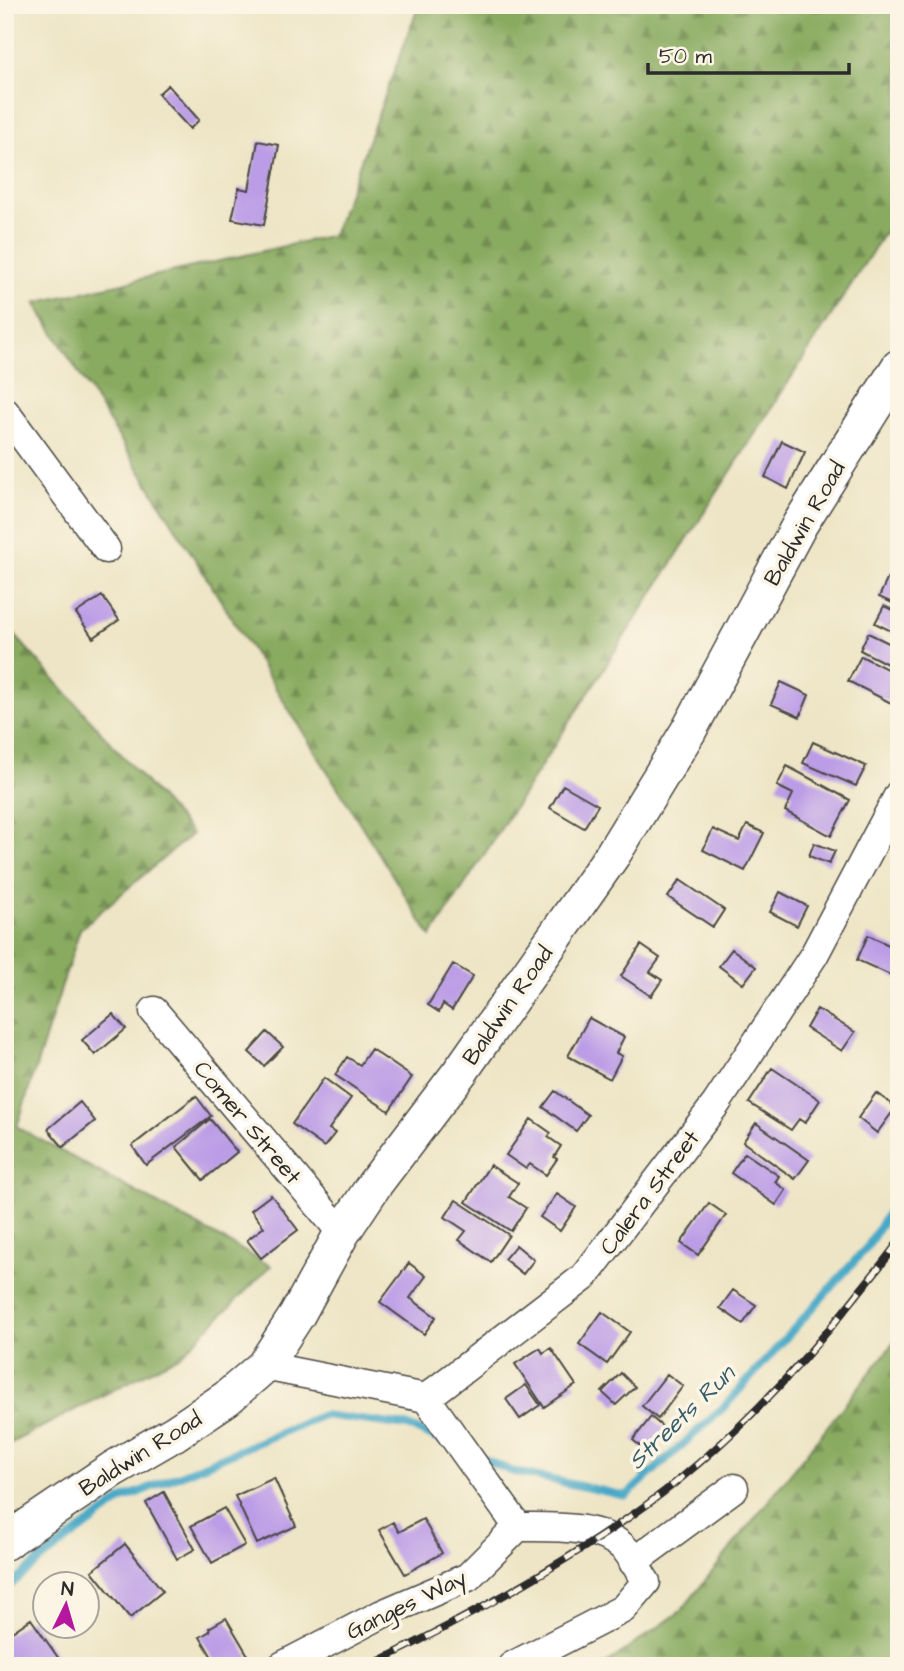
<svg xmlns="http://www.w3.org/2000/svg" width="904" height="1671" font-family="'Architects Daughter',sans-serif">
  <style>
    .forest { fill: url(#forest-firs); stroke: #5a6b46; stroke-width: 2 }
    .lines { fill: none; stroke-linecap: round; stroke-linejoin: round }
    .stream { stroke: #47a8c6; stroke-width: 8 }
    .building { fill: #bb9ce6 }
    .minor-casing { stroke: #484742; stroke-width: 31 }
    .major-casing { stroke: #484742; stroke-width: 38 }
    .minor { stroke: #fff; stroke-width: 28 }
    .major { stroke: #fff; stroke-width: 35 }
    .rail-casing { stroke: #2b2b2b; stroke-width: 8 }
    .rail { stroke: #fcf5e5; stroke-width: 5; stroke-dasharray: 16; stroke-linecap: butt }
    .labels { text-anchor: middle; stroke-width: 7; stroke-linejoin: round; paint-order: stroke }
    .street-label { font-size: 23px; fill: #2b2b2b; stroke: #fcf5e5 }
    .water-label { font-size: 24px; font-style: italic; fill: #365d69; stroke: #fcf5e5 }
  </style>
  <defs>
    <pattern id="forest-firs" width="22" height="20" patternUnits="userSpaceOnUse" patternTransform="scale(1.75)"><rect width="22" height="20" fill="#89ab60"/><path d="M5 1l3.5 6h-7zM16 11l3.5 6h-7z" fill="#708b4f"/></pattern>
  </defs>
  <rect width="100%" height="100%" fill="#fcf5e5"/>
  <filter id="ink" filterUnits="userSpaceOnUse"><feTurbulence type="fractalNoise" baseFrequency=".0143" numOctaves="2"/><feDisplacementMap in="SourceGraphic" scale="14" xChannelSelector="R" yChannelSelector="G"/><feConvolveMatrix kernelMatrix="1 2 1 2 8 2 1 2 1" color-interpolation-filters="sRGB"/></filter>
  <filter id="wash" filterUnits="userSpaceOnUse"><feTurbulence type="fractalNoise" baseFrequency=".00686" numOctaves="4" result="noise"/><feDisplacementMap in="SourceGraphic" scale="28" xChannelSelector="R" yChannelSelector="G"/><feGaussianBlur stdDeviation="1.57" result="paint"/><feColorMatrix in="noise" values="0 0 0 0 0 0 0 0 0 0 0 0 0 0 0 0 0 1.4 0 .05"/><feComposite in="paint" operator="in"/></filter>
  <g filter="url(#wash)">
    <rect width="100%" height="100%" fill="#eee5c6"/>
    <!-- forest -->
    <path class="forest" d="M419 5H899V163L892 221 431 937 35 303 333 235Z
      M5 624 192 834 80 929 17 1127 271 1266 181 1355 5 1446Z
      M899 1336V1666H603L681 1611Z"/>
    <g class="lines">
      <!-- stream -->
      <path class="stream" d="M481 1458 511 1471 626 1496 725 1406 868 1246 899 1193
        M5 1590 38 1562 123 1499 323 1415 408 1426 447 1443"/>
    </g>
    <g id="blocks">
      <!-- building -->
      <path class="building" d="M168 85 199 120 190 129 158 94Z
        M258 141 279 145 264 225 232 219 239 188 249 190Z
        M782 441 805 452 788 489 765 477Z
        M891 571 899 575V606L879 597Z
        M102 596 119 620 93 638 76 613Z
        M884 606 899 613V635L875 623Z
        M868 633 899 648V670L860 650Z
        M861 656 899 675V707L848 681Z
        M781 682 809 695 800 717 771 704Z
        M813 742 866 766 856 786 803 763Z
        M787 766 850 800 831 836 785 811 793 794 777 786Z
        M563 785 598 805 584 828 550 808Z
        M747 825 764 833 745 871 703 850 713 829 739 841Z
        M814 843 835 851 829 864 809 856Z
        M680 880 724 910 713 927 668 897Z
        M780 892 807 906 797 926 770 912Z
        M868 935 899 950V979L857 960Z
        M641 945 660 958 650 972 662 980 651 996 621 976Z
        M732 949 756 967 743 984 719 966Z
        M453 964 473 976 452 1010 443 1004 439 1012 428 1005Z
        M817 1009 855 1032 842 1051 806 1028Z
        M113 1014 126 1029 95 1055 82 1040Z
        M589 1018 624 1037 616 1053 622 1056 610 1079 568 1056Z
        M267 1032 283 1047 264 1066 249 1052Z
        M371 1049 412 1077 389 1111 335 1075 347 1057 360 1065Z
        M772 1068 820 1100 805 1123 799 1119 791 1130 749 1103Z
        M324 1078 351 1098 329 1129 335 1133 324 1147 292 1124Z
        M555 1091 588 1115 576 1131 543 1107Z
        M876 1093 896 1107 877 1133 858 1118Z
        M196 1096 211 1116 146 1165 132 1146Z
        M80 1102 95 1121 63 1147 48 1129Z
        M210 1119 237 1152 203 1180 176 1147Z
        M531 1119 551 1133 548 1137 561 1146 554 1157 557 1159 546 1175 530 1164 526 1169 506 1155Z
        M756 1123 809 1160 795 1179 743 1142Z
        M745 1153 779 1176 775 1182 786 1190 776 1205 731 1173Z
        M490 1165 518 1183 509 1197 526 1208 511 1231 466 1202Z
        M557 1194 576 1207 560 1231 540 1217Z
        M271 1195 298 1230 261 1258 247 1240 264 1227 251 1210Z
        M456 1200 509 1235 491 1262 459 1240 466 1231 445 1217Z
        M709 1203 726 1215 698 1255 681 1243Z
        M516 1245 534 1260 523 1274 504 1259Z
        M409 1263 426 1276 410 1298 436 1317 424 1334 380 1302Z
        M733 1290 756 1305 743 1324 720 1308Z
        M602 1312 630 1332 607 1364 579 1344Z
        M540 1348 543 1353 551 1348 576 1385 544 1407 515 1364Z
        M621 1373 635 1387 616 1405 602 1392Z
        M667 1374 683 1386 658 1419 642 1406Z
        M526 1385 540 1405 520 1419 506 1399Z
        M651 1417 665 1429 647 1452 633 1440Z
        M274 1478 296 1526 257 1544 235 1496Z
        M164 1492 195 1549 177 1559 146 1503Z
        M224 1508 245 1545 212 1563 191 1526Z
        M423 1519 442 1553 405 1574 379 1530 393 1522 399 1532Z
        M125 1544 163 1591 130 1618 92 1571Z
        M226 1618 249 1657 234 1666H227L224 1659 216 1664 200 1637 210 1631 209 1628Z
        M31 1619 64 1666H13L5 1655V1637Z"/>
    </g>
  </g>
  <g filter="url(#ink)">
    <use href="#blocks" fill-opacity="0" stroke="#484742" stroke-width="2"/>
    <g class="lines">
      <!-- minor casing -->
      <g class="minor-casing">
        <path id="minor" d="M5 412 106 549
          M154 1011 342 1233
          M264 1366 426 1398 584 1277 716 1104 814 955 899 794
          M426 1398 518 1527
          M633 1562 734 1488
          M282 1666 382 1614 468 1577 518 1527
          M512 1666 623 1609 646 1582C639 1572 633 1557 625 1549 601 1524 549 1527 518 1527"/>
      </g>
      <!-- major casing -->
      <g class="major-casing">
        <path id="major" d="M5 1542 113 1469 175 1433 227 1398 264 1366 297 1315 342 1233 374 1185 460 1072 613 854 689 730 800 524 899 367"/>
      </g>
      <!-- minor -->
      <use href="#minor" class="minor"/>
      <!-- major -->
      <use href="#major" class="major"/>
      <!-- rail casing -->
      <g class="rail-casing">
        <path id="rail" d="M369 1666C459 1622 546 1575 628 1518 715 1458 791 1379 856 1296 870 1278 886 1260 899 1241"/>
      </g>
      <!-- rail -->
      <use href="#rail" class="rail"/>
    </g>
  </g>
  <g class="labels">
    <!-- street labels -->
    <g class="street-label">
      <text transform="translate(804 523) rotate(-60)" y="8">Baldwin Road</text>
      <text transform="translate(507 1005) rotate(-55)" y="8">Baldwin Road</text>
      <text transform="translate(248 1122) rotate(50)" y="8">Comer Street</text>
      <text transform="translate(649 1192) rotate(-53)" y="8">Calera Street</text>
      <text transform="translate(140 1453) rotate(-32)" y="8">Baldwin Road</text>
      <text transform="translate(406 1604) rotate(-26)" y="8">Ganges Way</text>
    </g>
    <!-- water labels -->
    <g class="water-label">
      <text transform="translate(681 1417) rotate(-44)" y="8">Streets Run</text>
    </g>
  </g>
  <!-- margin -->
  <rect width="904" height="1671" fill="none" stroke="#fcf5e5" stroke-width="28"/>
  <!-- north arrow -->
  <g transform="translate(66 1605) rotate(5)"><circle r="33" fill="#fcf5e5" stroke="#a8a49b" stroke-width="2"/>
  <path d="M0-5L12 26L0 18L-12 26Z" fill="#b5179e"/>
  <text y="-10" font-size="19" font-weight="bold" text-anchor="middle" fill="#2b2b2b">N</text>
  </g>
  <!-- scale -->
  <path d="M648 63v10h201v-10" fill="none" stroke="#2b2b2b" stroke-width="3.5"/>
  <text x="659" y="63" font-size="21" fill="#2b2b2b" stroke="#fcf5e5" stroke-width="5" paint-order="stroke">50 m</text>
</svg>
